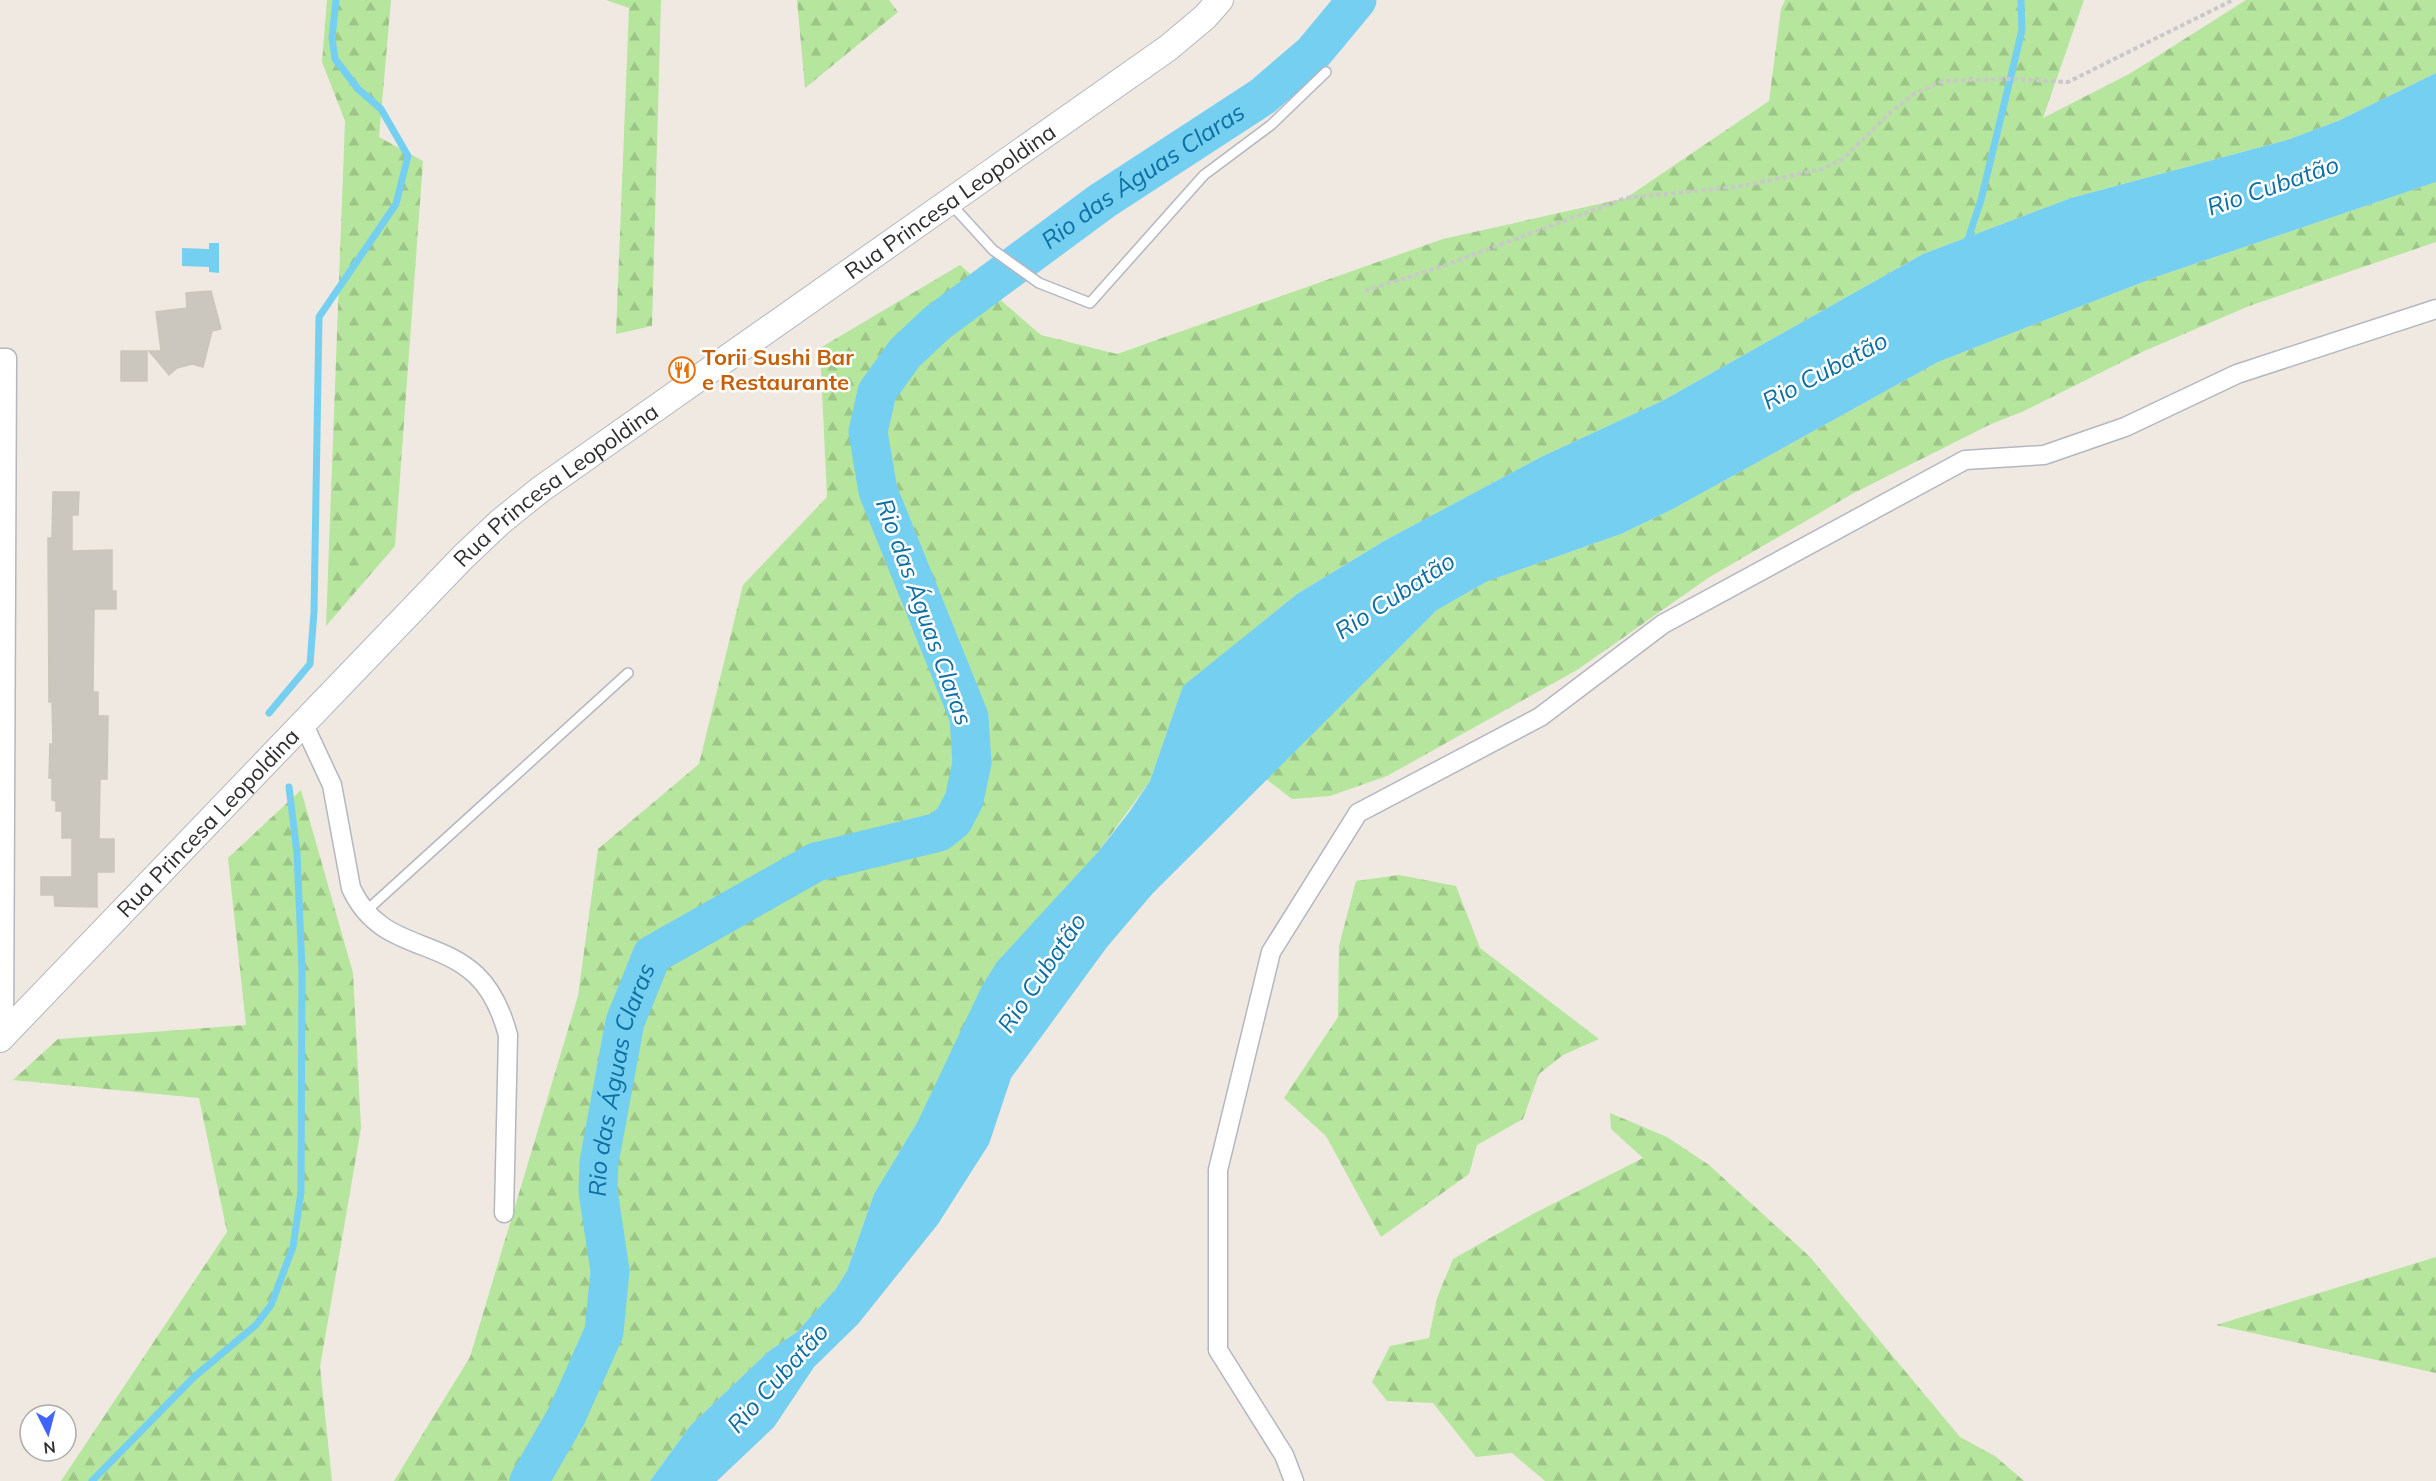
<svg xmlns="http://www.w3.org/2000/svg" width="2436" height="1481" font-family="Mulish,sans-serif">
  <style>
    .forest { fill: url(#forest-firs) }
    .water { fill: #75cff0 }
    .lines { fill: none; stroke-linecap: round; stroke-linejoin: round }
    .stream { stroke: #75cff0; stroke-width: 7 }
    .river { stroke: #75cff0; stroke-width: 39 }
    .building { fill: #cbc7bf; stroke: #cbc5ba; stroke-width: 1.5 }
    .lane-casing { stroke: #b4b7c1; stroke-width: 12 }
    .street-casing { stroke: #b4b7c1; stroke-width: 21 }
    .secondary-casing { stroke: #b4b7c1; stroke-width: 28 }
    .path { stroke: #c9c9c9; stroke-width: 4; stroke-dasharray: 4.5 3; stroke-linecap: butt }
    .lane { stroke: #fff; stroke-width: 9 }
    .street { stroke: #fff; stroke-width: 18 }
    .secondary { stroke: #fff; stroke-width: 26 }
    .labels { text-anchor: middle; stroke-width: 5; stroke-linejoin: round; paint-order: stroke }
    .street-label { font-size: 22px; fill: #2e2e2e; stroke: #fff }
    .food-label { font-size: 22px; font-weight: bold; fill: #c56008; stroke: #fff; text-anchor: start }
    .water-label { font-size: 24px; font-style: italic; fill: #0d6fa3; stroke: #fff }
  </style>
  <defs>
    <pattern id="forest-firs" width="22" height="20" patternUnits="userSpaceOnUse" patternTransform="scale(1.5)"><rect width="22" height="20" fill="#b6e59e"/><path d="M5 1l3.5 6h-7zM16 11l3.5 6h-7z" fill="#9dc588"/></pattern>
  </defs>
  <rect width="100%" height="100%" fill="#efe9e1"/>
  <!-- forest -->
  <path class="forest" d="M327 0H391L379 137 423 161 395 546 326 626 345 121 322 62Z
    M606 0H661L652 326 616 334 629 8Z
    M797 0H889L898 12 805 88Z
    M1785 0H2084L2043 118 2131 73 2246 0H2436V73L2338 121 2287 140 2071 198 1923 254 1664 400 1541 457 1384 541 1297 594 1183 687 1150 781 1098 852 918 1121 874 1194 847 1271 835 1290 797 1332 769 1351 690 1426 650 1481H394L470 1357 578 996 598 849 699 764 743 585 827 497 820 348 960 265 1041 335 1117 354 1443 239 1626 198 1769 101 1781 9Z
    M2436 182V242L2249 306 2142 352 2024 411 1989 425 1852 494 1708 578 1577 670 1387 776 1330 796 1292 799 1266 779 1437 610 1488 581 1621 534 1673 509 1938 362 2156 277Z
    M301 790 353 973 361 1128 320 1367 332 1481H61L227 1232 199 1098 13 1080 58 1039 246 1025 228 858Z
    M1399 875 1456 886 1480 948 1599 1039 1563 1055 1539 1074 1523 1119 1477 1145 1469 1174 1381 1237 1326 1136 1284 1098 1338 1017 1339 946 1356 881Z
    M1610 1113 1667 1137 1709 1165 1810 1257 1960 1437 1995 1456 2024 1481H1545L1512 1453 1476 1457 1433 1403 1387 1401 1372 1382 1390 1346 1429 1338 1437 1298 1453 1259 1531 1215 1643 1158 1611 1129Z
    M2436 1257V1373L2216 1325Z"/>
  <!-- water -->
  <path class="water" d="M2436 73V182L2156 277 1938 362 1673 509 1621 534 1488 581 1437 610 1153 893 1107 947 1011 1078 989 1144 938 1224 858 1324 814 1367 774 1427 717 1481H650L690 1426 769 1351 797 1332 835 1290 847 1271 874 1194 918 1121 982 986 997 962 1098 852 1130 811 1150 781 1183 686 1297 594 1384 541 1541 457 1664 400 1923 254 2071 198 2287 140 2338 121Z
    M209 243H219V273L209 272V267L182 266V248L209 249Z"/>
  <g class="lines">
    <!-- stream -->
    <path class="stream" d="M1966 245 1981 200 2022 30 2021 0
      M269 713 310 664 314 612 319 317 396 204 408 156 381 109 358 89 335 59 332 38 336 0
      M92 1481 194 1377 256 1325 271 1305 293 1247 301 1192 302 968 297 853 289 787"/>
    <!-- river -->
    <path class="river" id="s1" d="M529 1481 566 1417 604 1332 610 1271 598 1191 599 1162 625 1022 652 955 816 862 939 832 953 821 964 800 972 763 969 717 878 491 868 432 877 392 905 353 937 323 1102 201 1263 96 1313 53 1357 0"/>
  </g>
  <!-- building -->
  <path class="building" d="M211 291 221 329 212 331 203 367 192 364 177 368 169 375 149 351H161L156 312 187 308 186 293Z
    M121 351H147V381H121Z
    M53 492H79L78 515H72V551L112 550V591H116V609H94L93 692H98V716H108L107 779H100L99 839H114V872H97V907L55 906 54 895H41V877H72V838H62V811H56V801L52 800V778H49L50 744H53L52 702H49L48 538H52Z"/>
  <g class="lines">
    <!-- lane casing -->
    <g class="lane-casing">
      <path id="lane" d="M950 203 993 250 1039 283 1090 303 1204 175 1271 125 1326 72
        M365 912 628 673"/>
    </g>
    <!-- street casing -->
    <g class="street-casing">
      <path id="street" d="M0 358H7L4 1035
        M304 725 332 785 351 888C379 949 435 937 476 975 493 991 502 1013 508 1035L504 1213
        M1294 1481 1284 1455 1218 1350V1170L1271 952 1358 813 1540 717 1663 624 1965 460 2044 455 2125 427 2237 374 2436 309"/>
    </g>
    <!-- secondary casing -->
    <g class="secondary-casing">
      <g id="secondary">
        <path id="s2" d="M0 1039 463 557 500 522 541 489 1168 48 1205 17 1220 0"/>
      </g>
    </g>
    <!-- path -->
    <path class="path" d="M1365 291 1440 267 1626 198 1743 186 1822 169 1843 159 1892 111 1914 94 1943 81 2011 79 2068 82 2233 0"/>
    <!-- lane -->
    <use href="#lane" class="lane"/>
    <!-- street -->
    <use href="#street" class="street"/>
    <!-- secondary -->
    <use href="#secondary" class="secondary"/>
  </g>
  <!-- icons -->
  <defs>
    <g id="restaurant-ring" transform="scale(1.35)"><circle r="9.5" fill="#fff" stroke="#e8710a" stroke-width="1.5"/><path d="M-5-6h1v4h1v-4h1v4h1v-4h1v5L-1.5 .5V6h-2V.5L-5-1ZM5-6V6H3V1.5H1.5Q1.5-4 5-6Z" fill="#e8710a"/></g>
  </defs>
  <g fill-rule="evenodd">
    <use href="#restaurant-ring" x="682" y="370"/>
  </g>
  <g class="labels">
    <!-- street labels -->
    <g class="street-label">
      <text dy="8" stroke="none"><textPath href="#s2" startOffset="1272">Rua Princesa Leopoldina</textPath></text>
      <text dy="8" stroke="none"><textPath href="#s2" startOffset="786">Rua Princesa Leopoldina</textPath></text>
      <text dy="8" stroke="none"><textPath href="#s2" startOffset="300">Rua Princesa Leopoldina</textPath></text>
    </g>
    <!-- food labels -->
    <g class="food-label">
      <text x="702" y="365">Torii Sushi Bar<tspan x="702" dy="25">e Restaurante</tspan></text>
    </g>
    <!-- water labels -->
    <g class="water-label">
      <text dy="8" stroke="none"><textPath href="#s1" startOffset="1683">Rio das Águas Claras</textPath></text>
      <text transform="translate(2273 186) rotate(-19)" y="8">Rio Cubatão</text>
      <text transform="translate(1825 371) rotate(-28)" y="8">Rio Cubatão</text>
      <text transform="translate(1395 596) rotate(-33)" y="8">Rio Cubatão</text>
      <text transform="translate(924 612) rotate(70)" y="8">Rio das Águas Claras</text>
      <text transform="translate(1042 973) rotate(-56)" y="8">Rio Cubatão</text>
      <text dy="8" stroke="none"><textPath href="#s1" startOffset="423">Rio das Águas Claras</textPath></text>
      <text transform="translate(778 1378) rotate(-48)" y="8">Rio Cubatão</text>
    </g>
  </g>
  <!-- north arrow -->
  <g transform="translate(48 1433) rotate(174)"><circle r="28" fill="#ffffff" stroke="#ababab" stroke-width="1.5"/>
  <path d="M0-4.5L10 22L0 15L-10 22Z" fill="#4264fb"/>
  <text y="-9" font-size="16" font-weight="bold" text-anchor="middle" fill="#2e2e2e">N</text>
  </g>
</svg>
